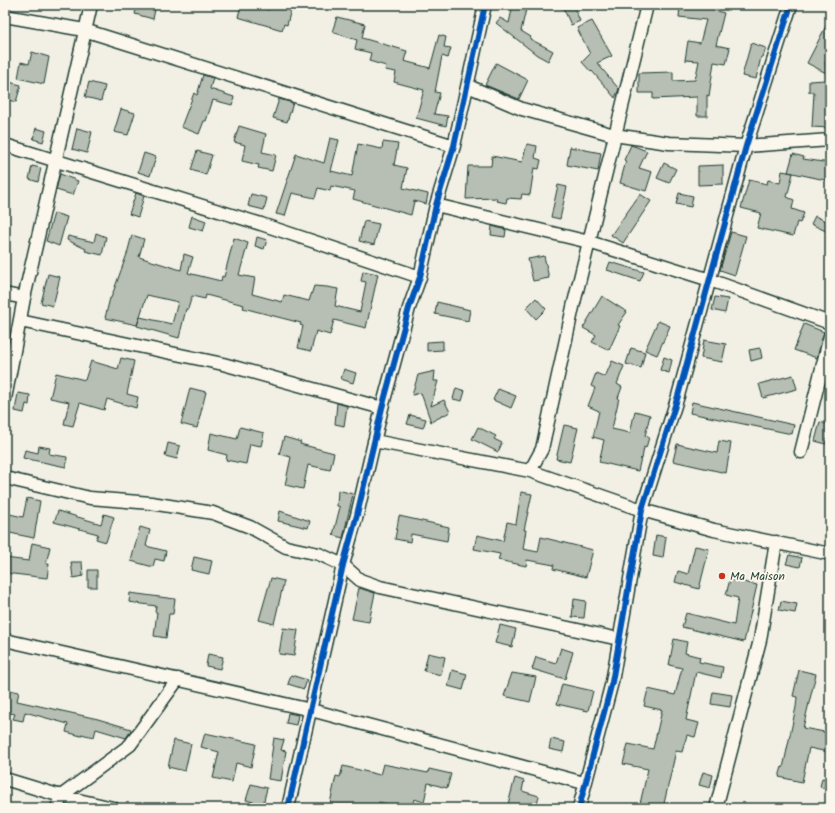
<svg xmlns="http://www.w3.org/2000/svg" width="835" height="813" font-family="Kalam,sans-serif">
  <style>
    .building { fill: #b7beb3; stroke: #1f3d34 }
    .lines { fill: none; stroke-linecap: round; stroke-linejoin: round }
    .minor-casing { stroke: #1f3d34; stroke-width: 15 }
    .minor { stroke: #fbf7ec; stroke-width: 12 }
    .cycleway-casing { stroke: #fbf7ec; stroke-width: 8 }
    .cycleway { stroke: #0057b8; stroke-width: 6 }
    .poi-dot { fill: #c8321e; stroke: #fbf7ec; stroke-width: 1.5 }
    .labels { text-anchor: middle; stroke-width: 3.5; stroke-linejoin: round; paint-order: stroke }
    .poi-label { font-size: 12px; fill: #1f3d34; stroke: #fbf7ec; text-anchor: start }
  </style>
  <rect width="100%" height="100%" fill="#f2f0e5"/>
  <filter id="ink" filterUnits="userSpaceOnUse"><feTurbulence type="fractalNoise" baseFrequency=".025" numOctaves="2"/><feDisplacementMap in="SourceGraphic" scale="8" xChannelSelector="R" yChannelSelector="G"/><feConvolveMatrix kernelMatrix="1 2 1 2 8 2 1 2 1" color-interpolation-filters="sRGB"/></filter>
  <g filter="url(#ink)">
    <!-- building -->
    <path class="building" d="M137 5H156L153 19 135 14Z
      M241 5H250L269 10 271 5H292L287 25 284 24 282 30 238 17Z
      M513 5H527L521 31 531 37 530 39 553 51 548 61 537 55 496 23 500 18 509 23Z
      M562 5H573L580 21 571 25Z
      M680 5H709L708 8 724 13 716 45 730 48 726 64 714 62 709 96 707 95V116H697V97L653 99V93H639V73L673 72V81L695 80 699 61 685 60 688 41 700 43 706 20 679 17Z
      M337 17 365 24 362 38 407 51 404 61 430 68 439 35 446 37 444 47 451 48 448 58 442 56 435 92 440 93 434 114 448 116 446 126 416 118 424 90 394 82 396 72 385 70 386 66 369 61 371 53 355 49 357 40 332 32Z
      M830 18V63L825 62 826 73 807 63Z
      M592 21 612 56 597 63 619 89 615 98 592 71 591 72 582 62 590 54 577 28Z
      M751 43 766 48 763 57H761L756 79 742 76Z
      M32 52 49 57 44 84 18 78 21 62 29 64Z
      M496 63 528 80 519 99 485 85Z
      M203 75 213 78 210 89 234 97 232 105 213 100 206 121H204L199 134 181 127 194 93 197 95Z
      M826 80 827 101H830V128L812 127 814 92H809V81Z
      M5 81 21 85 16 102 5 99Z
      M89 82 105 86 101 101 85 97Z
      M279 99 293 103 287 122 273 118Z
      M121 109 135 113 128 135 114 132Z
      M239 126 266 134 262 152 276 155 272 171 258 168 259 165 242 161 245 145 234 142Z
      M36 128 46 131 43 142 33 139Z
      M77 128 92 132 87 153 72 149Z
      M330 138 339 140 331 171 352 176 358 144 382 149 383 142 398 144 394 165 407 168 403 188 428 194 426 204 414 201 411 215 353 199 355 191 331 186 330 191 318 188 315 198 292 193 285 216 276 214 296 154 324 163Z
      M527 144 537 146 535 158 541 160 539 169 534 168 530 195 522 194 521 199 507 198 506 203 496 201 497 198 466 199 468 166H491L492 156 522 162Z
      M631 145 647 151 639 168 652 172 646 191 620 183 626 161 624 160Z
      M570 147 601 153 598 171 567 165Z
      M197 151 212 155 206 175 191 170Z
      M144 153 156 157 150 176 138 172Z
      M793 154 804 157 803 159 830 163V181L793 173 787 197 794 200 792 209 804 213 800 223 797 222 793 236 757 228 761 213 741 208 749 180 767 184 768 180 780 183 782 171 793 173 788 172Z
      M664 163 676 169 669 183 657 178Z
      M723 165V184L698 185V166Z
      M32 166 41 168 38 182 29 179Z
      M60 174 78 181 73 195 56 190Z
      M558 185 567 187 560 219 551 217Z
      M136 193 144 196 138 217 129 214Z
      M679 193 693 196 691 207 676 204Z
      M251 194 267 198 264 210 248 206Z
      M640 194 651 201 623 243 611 235Z
      M54 213 67 217 59 246 46 241Z
      M192 216 206 221 203 231 189 227Z
      M815 216 830 223V233L811 224Z
      M364 221 379 224 374 245 359 241Z
      M492 226 506 230 505 237 491 235Z
      M731 232 746 236 735 275 720 270Z
      M96 233 106 237 102 255 85 251 86 249 67 240 68 236 94 242Z
      M132 235 144 239 139 257 181 270 184 254 193 257 188 273 221 281 222 276 224 277 234 238 248 243 239 275 255 278 252 294 282 302 284 295 309 301 314 286 327 287 338 289 335 306 360 312 366 282 361 281 363 271 378 274 366 328 334 320 330 335 316 331 311 351 298 348 303 326 300 325 301 323 243 308 244 305 206 295 205 299 192 296 188 309H186L179 338 137 326 140 317 172 324 178 302 147 295 137 325 105 318 110 298H111L127 254Z
      M257 237 267 240 264 249 255 246Z
      M544 256 549 278 533 281 528 259Z
      M610 262 644 272 640 281 607 270Z
      M48 274 60 277 53 306 41 303Z
      M602 296 627 312 618 325 620 326 609 350 592 342 596 335 583 328Z
      M715 297 728 299 725 313 712 310Z
      M536 298 546 309 536 319 526 308Z
      M437 302 470 310 468 321 435 314Z
      M658 321 670 326 657 355 645 350Z
      M804 324 824 332 817 358 794 350Z
      M704 340 726 344 722 362 701 358Z
      M443 341V350L427 351V342Z
      M631 348 645 352 641 368 626 364Z
      M760 348 762 358 751 361 749 350Z
      M664 357 672 360 669 373 660 370Z
      M121 358 134 361 127 394 138 397 136 408 107 399 104 410 80 403 73 426 64 424 69 402 50 398 56 373 85 380 91 361 118 369Z
      M612 361 624 366 617 384 622 387 618 398H619L612 429 630 433 635 411 650 415 645 436 649 437 646 448 644 447 642 459 641 458 638 471 599 462 604 440 593 437 599 411 588 406 595 388 591 386 596 373 605 377Z
      M344 369 356 373 353 383 341 379Z
      M435 371 434 381H438L431 406 444 400 450 412 431 422 421 393 412 395 418 375Z
      M793 375 797 389 763 398 759 384Z
      M190 388 206 392 197 428 181 424Z
      M456 388 465 391 462 401 453 399Z
      M498 389 516 396 511 408 493 400Z
      M18 393 30 395 29 405 26 404 24 413 15 411Z
      M692 402 794 425 792 434 690 413Z
      M337 403 347 406 344 426 335 424Z
      M410 415 426 419 423 428 407 424Z
      M820 422 830 425V445L815 441Z
      M564 425 578 428 570 462 556 459Z
      M240 427 264 433 261 446 250 444 246 464 226 460 227 455 208 450 211 433 237 439Z
      M478 427 496 436 494 439 502 443 498 452 472 439Z
      M284 437 301 442 300 444 334 453 330 470 308 465 303 489 285 485 291 457 279 454Z
      M719 441 731 443 726 473 673 461 677 444 717 453Z
      M168 443 180 446 177 459 165 456Z
      M39 446 50 448 49 454 67 457 66 467 23 458 25 450 38 453Z
      M338 490 353 494 343 538 333 535 340 507 337 506Z
      M521 492 532 494 524 530H526L523 549 538 552 541 537 593 550 586 577 553 569 554 565 527 560 526 566 498 560 500 554 474 549 477 535 503 541 507 522 516 524Z
      M27 498 40 501 34 538 5 532V513L23 517Z
      M58 511 101 524 104 514 114 517 106 542 96 539 98 534 54 522Z
      M280 511 310 521 308 528 278 521Z
      M399 516 449 527 447 541 411 534 410 542 395 539Z
      M140 527 150 530 146 546 166 551 164 561 155 559 153 567 131 561Z
      M656 535 666 537 663 558 653 556Z
      M32 543 50 547 46 564H49L47 578 5 573V558L29 561Z
      M695 546 709 549 699 589 675 582 678 571 688 574Z
      M789 555 802 558 800 567 786 564Z
      M194 557 212 561 209 574 191 570Z
      M71 562H82L83 576 73 578Z
      M88 570H97V587H88Z
      M271 578 284 581 274 624 259 620Z
      M730 579 757 585 744 642 682 627 686 613 734 625 738 598 726 595Z
      M359 588 375 593 369 622 352 619Z
      M130 593 175 599 173 614H169L166 638 154 636 157 612H155L156 606 129 602Z
      M574 599 586 601 584 618 572 617Z
      M781 601 797 604 795 613 779 610Z
      M500 625 516 629 512 647 495 643Z
      M283 628 298 630 294 656 279 654Z
      M674 639 687 642 685 653 700 657 699 662 723 667 721 678 696 672 686 720 699 723 695 737 687 735 682 752 676 751 663 808H639L648 769 623 764 628 744 653 749 662 710 644 706 648 689 675 695 682 668 669 665Z
      M561 648 573 652 565 679 532 669 536 657 556 663Z
      M428 653 445 657 441 675 424 671Z
      M208 654 223 657 220 669 206 666Z
      M452 670 467 674 463 690 448 686Z
      M799 670 816 674 803 728 830 733 828 752 809 748 802 782 779 777 782 767 783 768 796 707 797 697 793 696Z
      M512 673 536 677 530 702 504 696Z
      M291 675 307 680 304 689 288 684Z
      M562 684 593 691 588 711 557 704Z
      M5 689 19 692 17 701 98 719 131 729 130 732 126 738 96 729 94 737 81 734V736L66 732 68 724 25 712 23 721 13 719 15 714 5 712Z
      M713 692 732 695 730 707 711 704Z
      M288 713 298 715 296 725 286 723Z
      M205 733 256 744 251 767 236 763 232 782 213 778 219 752 201 747Z
      M274 738 284 740 281 750 286 751 281 781 268 779Z
      M551 739 565 742 563 752 549 749Z
      M174 740 191 744 185 771 168 767Z
      M383 764 428 773 429 769 451 774 447 788 428 783 424 802 414 799 412 808H404L379 802 377 808H329L336 776 340 777 343 766 380 775Z
      M703 772 713 775 710 788 699 785Z
      M515 778 524 781 522 791 539 796 536 808H507Z
      M822 778 830 780V790L820 787Z
      M251 784 267 788 263 805 246 800Z"/>
    <g class="lines">
      <!-- minor casing -->
      <g class="minor-casing">
        <path id="minor" d="M5 16 84 30 454 146
          M468 86 522 109 614 135 669 143 746 146 830 140
          M5 145 261 224 420 277
          M436 205 589 242 710 280 830 323
          M5 294 24 298
          M20 321 223 364 382 408
          M5 399 24 298 91 5
          M374 441 530 471 642 510 714 530 830 554
          M801 452 830 336
          M530 471 542 449 573 307 647 5
          M5 478 90 498 151 503 213 513 250 527 286 547 319 554 343 565 360 580 380 587 619 639
          M5 640 311 710 584 783
          M5 779 61 796 113 808
          M57 808 61 796 130 745 178 679
          M288 808 343 565 357 515 382 408 409 308 420 277 436 205 454 146 485 5
          M579 808 612 682 642 510 678 396 746 146 791 5
          M716 808 760 640 776 542"/>
      </g>
      <!-- minor -->
      <use href="#minor" class="minor"/>
      <!-- cycleway casing -->
      <g class="cycleway-casing">
        <path id="cycleway" d="M288 808 343 565 357 515 382 408 409 308 420 277 436 205 454 146 485 5
          M579 808 612 682 642 510 678 396 746 146 791 5"/>
      </g>
      <!-- cycleway -->
      <use href="#cycleway" class="cycleway"/>
    </g>
  </g>
  <!-- markers -->
  <circle class="poi-dot" cx="722" cy="576" r="4"/>
  <g class="labels">
    <!-- poi labels -->
    <g class="poi-label">
      <text x="730" y="580">Ma Maison</text>
    </g>
  </g>
  <!-- margin -->
  <rect width="835" height="813" fill="none" stroke="#fbf7ec" stroke-width="20"/>
  <rect x="10" y="10" width="815" height="793" fill="none" stroke="#1f3d34" stroke-width="1.5" filter="url(#ink)"/>
</svg>
